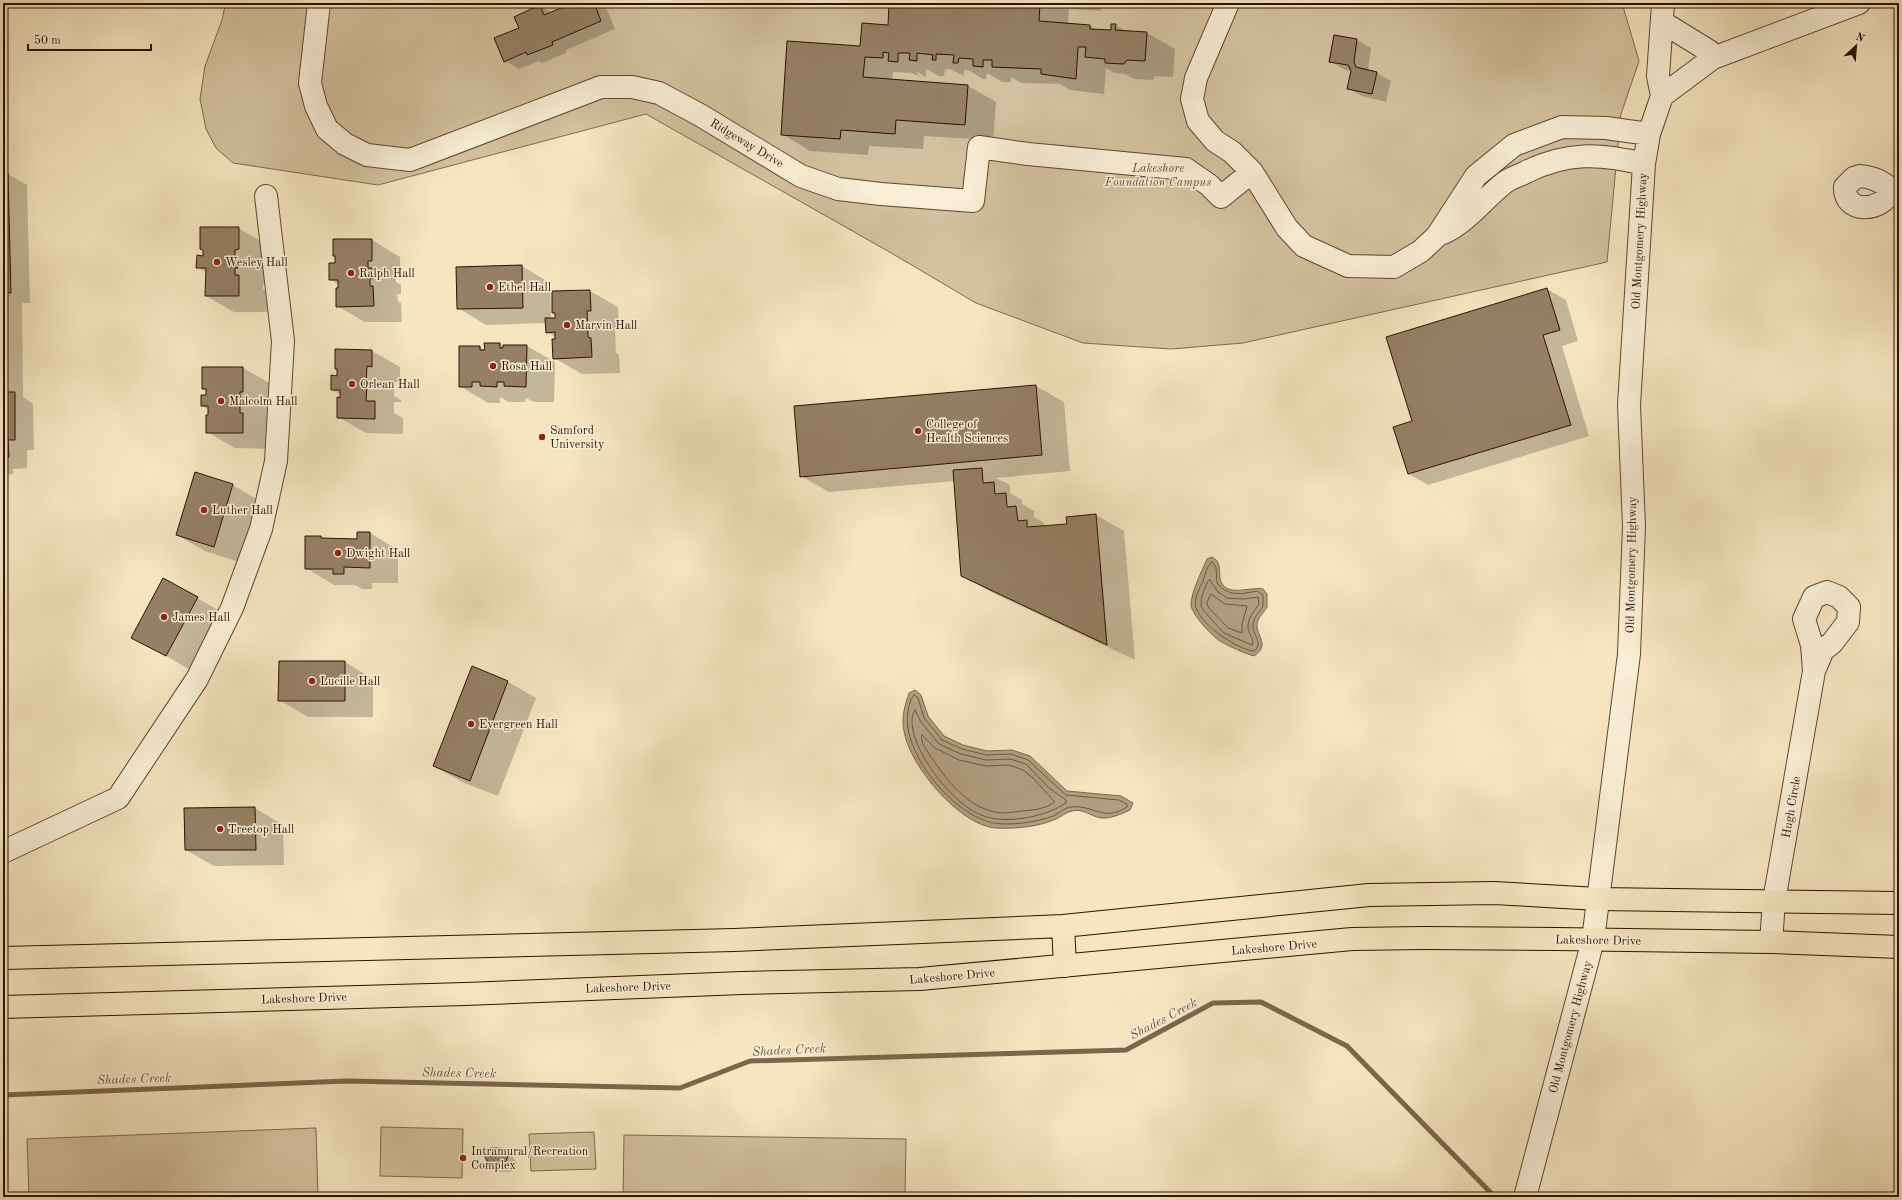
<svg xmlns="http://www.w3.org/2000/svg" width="1902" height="1200" font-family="'Old Standard TT',serif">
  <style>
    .green { fill: #d4c19f; stroke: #816850 }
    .water { fill: #b29d7f; stroke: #7d654c }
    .shadow { fill: #0003 }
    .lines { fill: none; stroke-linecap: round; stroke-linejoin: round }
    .shore { stroke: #705640; stroke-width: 1 }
    .stream { stroke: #7d654c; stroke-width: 5 }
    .building { fill: #967f64; stroke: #2e1000 }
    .minor-casing { stroke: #604530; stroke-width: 24 }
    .major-casing { stroke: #2e1000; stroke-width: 24 }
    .minor { stroke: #f9eed6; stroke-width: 22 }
    .major { stroke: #f6e5c0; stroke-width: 22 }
    .poi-dot { fill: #8f2418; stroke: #f9eed6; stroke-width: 1.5 }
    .labels { text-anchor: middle; stroke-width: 3; stroke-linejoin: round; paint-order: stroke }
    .street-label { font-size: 12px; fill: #2e1000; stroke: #f9eed6 }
    .park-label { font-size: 12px; font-style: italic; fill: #684e38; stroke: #f9eed6 }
    .poi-label { font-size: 12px; fill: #2e1000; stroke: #f9eed6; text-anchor: start }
    .water-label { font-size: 13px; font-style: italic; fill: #694f39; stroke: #f9eed6 }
  </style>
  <rect width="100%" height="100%" fill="#f6e5c0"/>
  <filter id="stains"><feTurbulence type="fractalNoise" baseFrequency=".005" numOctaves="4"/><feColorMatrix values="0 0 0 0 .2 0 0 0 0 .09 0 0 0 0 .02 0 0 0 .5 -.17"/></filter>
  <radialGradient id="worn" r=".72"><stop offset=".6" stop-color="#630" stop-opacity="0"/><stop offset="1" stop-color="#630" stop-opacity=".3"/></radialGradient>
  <!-- green -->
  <path class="green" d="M223 3H1622L1639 61 1621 114 1607 262 1243 343 1171 349 1083 343 976 303 893 254 646 114 378 185 233 163 216 148 206 129 200 99 205 66 222 20 225 6Z
    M381 1127 463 1129 462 1178 380 1176Z
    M316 1128 318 1197H29L27 1139Z
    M594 1132 596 1169 531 1171 529 1134Z
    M624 1135 906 1139 905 1197H623Z"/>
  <!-- water -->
  <path class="water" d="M1212 557C1221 562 1219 568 1220 578 1224 599 1251 586 1263 589L1267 594V607C1263 614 1256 619 1257 627 1259 639 1269 646 1254 656 1244 653 1228 646 1220 641 1212 636 1192 615 1191 605 1191 592 1202 571 1207 559Z
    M915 690 921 695 928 716 944 736 963 745 987 751 1012 750 1030 756 1067 791 1121 796 1133 803 1130 810C1121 814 1110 819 1101 818 1090 816 1083 808 1072 811 1066 812 1061 817 1056 819 1038 827 1015 829 996 828 960 826 909 765 904 731 901 718 905 705 909 693Z"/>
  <!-- shadow -->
  <path class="shadow" d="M576 3H601L605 5 615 29 566 50V53L542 63 539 61 519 69 505 61 520 29 540 6 552 13Z
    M890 3H1101V11L1069 9 1068 24 1090 26 1097 30 1112 31 1115 25 1126 31 1147 33 1175 49 1173 77 1155 76 1153 80 1134 79 1125 74 1114 73 1106 68 1104 94 1070 90 1060 84 1021 83 1011 77V82H1002L987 73 986 79H983L968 70H964V76L950 69H945L944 76H939L926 69V77L917 72V74L922 77 911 73 893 72 892 80 968 86 996 102 993 140 924 136 923 149 869 146 868 155 810 151 782 134 861 47 889 26Z
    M1334 36 1357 40 1371 48 1368 71 1377 73 1391 81 1386 102 1362 96 1348 88 1352 71 1345 70 1330 61Z
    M3 174H8L27 185 30 303H22L23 397 33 404 34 450H27V468L13 469V474L3 475Z
    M238 228 266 244 263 273 266 274V284H263V289L267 292V312H234L206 296 207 273 197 267 204 257Z
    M334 240H372L400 257V277H396V282L401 285V294H397L398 301 401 303 402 322H365L337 306 339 285 330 279 336 264Z
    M522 266 550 283 551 319H556V314L553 312 590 291 618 307 619 327H615L616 353 619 355 620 373 582 374 554 358 556 337 547 332V323L486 325 458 308Z
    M1547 289 1566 300 1578 341 1562 346 1589 436 1428 485 1409 474 1414 422Z
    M500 344 504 347 527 346 555 362 554 402H534L526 398 525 402H509L500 397V403H488L460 386 480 347 486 351Z
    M372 351 400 367V382H395L394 396 401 400V402H394V413L403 418V434L366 433 338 417 341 395 332 390 338 377V370L336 368Z
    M243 368 271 384V407H268V429L270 449 235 448 207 432 209 410 202 406 207 396V391L203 389Z
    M1036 386 1064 402 1070 471 996 478 1010 485V493L1022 500V504L1034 511V517L1044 523 1045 527 1068 525 1067 517 1096 515 1124 531 1135 660 991 592 962 575 955 481 829 492 801 476Z
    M196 474 233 485 261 502 242 563 205 551 177 535Z
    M370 533 398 550V583H372V589H362L355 585H334L306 568V537H321L326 539 358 540Z
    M197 598 225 614 194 672 133 637Z
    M345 662 373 679V717H308L279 700Z
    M472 668 508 682 536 698 498 796 462 782 434 766Z
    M255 808 283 825 284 865 214 866 186 850 185 809Z
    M502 1149 511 1154 517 1163 511 1172H501L491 1166Z"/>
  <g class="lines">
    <!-- shore -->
    <path class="shore" d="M1212 562 1216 567 1217 583C1228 597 1242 594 1257 591L1263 595V606C1259 613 1253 617 1253 626 1253 636 1264 643 1254 651 1236 649 1202 625 1196 608 1193 601 1200 587 1203 581 1205 575 1207 565 1212 562Z
      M1210 580 1218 592 1227 598 1244 599 1258 597 1259 604C1254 612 1248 617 1248 627 1248 634 1255 639 1252 645L1224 633 1203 610C1198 602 1204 590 1208 581Z
      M1211 594 1225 604 1247 606 1242 624V633L1228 628 1208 607 1207 603Z
      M914 695 918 698 924 718 942 740 962 749 986 755 1011 754 1028 760 1066 795 1119 800 1127 804V807C1104 822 1094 805 1072 807 1065 807 1060 813 1053 816 1038 822 1010 826 994 823 954 816 901 753 908 712 909 706 910 699 914 695Z
      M915 710 921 722 939 744 961 754 986 760 1010 759 1026 764 1049 788 1066 800V803C1045 817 1005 825 981 815 953 804 914 754 912 724 912 719 912 714 915 710Z
      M922 735 935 748 959 760 986 766 1009 765 1023 770 1033 778 1055 802C1045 809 1034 810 1022 811 1014 812 1003 814 995 812 966 806 947 780 931 757 928 751 919 742 922 735Z"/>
    <!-- stream -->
    <path class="stream" d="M3 1095 347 1081 680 1088 750 1061 1126 1050 1213 1003 1261 1002 1347 1046 1495 1197"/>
  </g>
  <!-- building -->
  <path class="building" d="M573 3H594L601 21 552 42 553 45 527 55 526 52 504 62 494 38 519 28 514 17 540 5 544 15Z
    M889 3H1040L1039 21 1090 25V29L1111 30V24H1116L1115 30 1147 32 1145 61 1127 60 1124 64 1105 63V59L1085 57 1086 47H1078L1076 79 1041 74V69L992 67V60H983V67L973 66V59L959 58 958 63H953L954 55 936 54V60H932L933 55 917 53V61L909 60 910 53H898V62L888 61 889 53 883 52V58L865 57 863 77 968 85 965 125 896 120 895 134 841 130 840 139 781 135 787 41 860 46 862 23 888 25Z
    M1334 35 1357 39 1354 62 1356 67 1377 72 1372 94 1347 89 1351 71 1348 65 1329 62Z
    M3 173H8L11 293 3 292Z
    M200 227H239V249L235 250V256L238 257V268H235V275H239V296H205L206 268H196L197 255 203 256V250L200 249Z
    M333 239H372V261H368V268H373V279L370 278V286H373L374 306 336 307V288H338V280H329V263H335V256H333Z
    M522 265 523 308 457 309 456 267Z
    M1547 288 1560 330 1543 335 1571 425 1408 474 1393 427 1412 421 1386 337Z
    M590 290 591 311H587L588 337 591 338 592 357 553 359 552 339H555V332L546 333 545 318H555V313H552V291Z
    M3 299 4 392H15V440H8L9 457 3 458Z
    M484 343H500V348H503V345H527L526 387 504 386V382H497V387L480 386V382H472V387H459V346H480V350H485Z
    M335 349 372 350V367L367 366 366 383H373V386H367L366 401H375V419L337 418V397L340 398V390H331V375L337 376V369H335Z
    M202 367H243V392H240V413H243V433H206V415H208V406H201V395H206V389H202Z
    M1036 385 1042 455 800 477 794 406Z
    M982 468 983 483 994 482 995 494 1006 493 1007 507 1016 506 1018 521 1027 520V527L1067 524 1066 517 1096 514 1107 645 961 576 953 470Z
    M195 472 233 484 214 547 176 535Z
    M357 532H370V568L344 567V574H333V569H305V536H321V538L357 539Z
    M163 578 198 597 166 656 131 638Z
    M279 661H345V701H278Z
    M472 666 508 681 470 781 433 766Z
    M255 807 256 850H185L184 808Z
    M491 1148H502L508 1157 502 1168 490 1167 485 1157Z"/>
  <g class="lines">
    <!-- minor casing -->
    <g class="minor-casing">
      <path id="minor" d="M319 3 310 83 316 106 327 129 345 144 367 155 410 160 601 87H632L659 93 700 115 801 176 838 189 881 194 973 201 979 147 1028 154 1186 169 1209 185 1221 197 1252 172
        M1228 3 1196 78 1192 99 1198 121 1215 141 1232 152 1252 172 1287 228 1304 246 1348 266 1394 267 1421 251 1437 236 1476 176 1514 145 1562 127 1606 128 1649 134
        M1662 22 1709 51 1713 58
        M1662 96 1658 76 1663 3
        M1860 176C1873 177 1882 181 1892 190 1881 213 1844 214 1845 187L1854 178Z
        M1443 233C1467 222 1483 200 1504 183 1510 178 1519 176 1526 172 1567 152 1599 153 1644 164
        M1827 592 1839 597 1849 607 1848 622 1832 643 1823 650 1814 671 1812 645 1804 619 1814 597Z
        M3 852 118 798 197 679 232 608 261 529 276 461 283 341 266 196
        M1771 942 1774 901 1814 671
        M1525 1197 1593 940 1629 654 1634 526 1629 405 1644 164 1649 134 1662 96 1713 58 1859 3"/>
    </g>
    <!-- major casing -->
    <g class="major-casing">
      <path id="major" d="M1063 926 1065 966
        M3 958 734 940 1063 926 1369 895 1494 893 1598 899 1899 903
        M3 1007 465 994 742 983 920 979 1352 939 1424 938 1556 939 1771 942 1899 947"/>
    </g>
    <!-- minor -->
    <use href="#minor" class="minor"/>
    <!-- major -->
    <use href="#major" class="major"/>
  </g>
  <!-- markers -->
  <g class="poi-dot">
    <circle cx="217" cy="262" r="4"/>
    <circle cx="351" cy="273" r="4"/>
    <circle cx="490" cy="287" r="4"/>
    <circle cx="567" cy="325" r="4"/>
    <circle cx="493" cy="366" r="4"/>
    <circle cx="352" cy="384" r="4"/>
    <circle cx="221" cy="401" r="4"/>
    <circle cx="918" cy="431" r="4"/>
    <circle cx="542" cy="437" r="4"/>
    <circle cx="204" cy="510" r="4"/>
    <circle cx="338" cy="553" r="4"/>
    <circle cx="164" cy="617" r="4"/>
    <circle cx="312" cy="681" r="4"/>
    <circle cx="471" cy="724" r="4"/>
    <circle cx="220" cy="829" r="4"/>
    <circle cx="463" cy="1158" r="4"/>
  </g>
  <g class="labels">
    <!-- street labels -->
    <g class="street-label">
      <text transform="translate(747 143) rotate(31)" y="4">Ridgeway Drive</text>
      <text transform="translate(1639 241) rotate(-87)" y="4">Old Montgomery Highway</text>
      <text transform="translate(1631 565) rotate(-89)" y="4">Old Montgomery Highway</text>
      <text transform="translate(1791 807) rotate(-80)" y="4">Hugh Circle</text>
      <text transform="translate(1598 940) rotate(1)" y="4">Lakeshore Drive</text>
      <text transform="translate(1274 947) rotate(-5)" y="4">Lakeshore Drive</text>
      <text transform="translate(952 976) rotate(-5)" y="4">Lakeshore Drive</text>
      <text transform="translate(628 987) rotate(-2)" y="4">Lakeshore Drive</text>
      <text transform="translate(304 998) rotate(-2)" y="4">Lakeshore Drive</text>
      <text transform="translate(1570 1027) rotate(-75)" y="4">Old Montgomery Highway</text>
    </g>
    <!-- park labels -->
    <g class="park-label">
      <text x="1158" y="172">Lakeshore<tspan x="1158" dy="14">Foundation Campus</tspan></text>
    </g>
    <!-- poi labels -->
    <g class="poi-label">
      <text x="225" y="266">Wesley Hall</text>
      <text x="359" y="277">Ralph Hall</text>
      <text x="498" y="291">Ethel Hall</text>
      <text x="575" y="329">Marvin Hall</text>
      <text x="501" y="370">Rosa Hall</text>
      <text x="360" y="388">Orlean Hall</text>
      <text x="229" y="405">Malcolm Hall</text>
      <text x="926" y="428">College of<tspan x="926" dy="14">Health Sciences</tspan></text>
      <text x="550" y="434">Samford<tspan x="550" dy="14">University</tspan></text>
      <text x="212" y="514">Luther Hall</text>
      <text x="346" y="557">Dwight Hall</text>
      <text x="172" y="621">James Hall</text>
      <text x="320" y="685">Lucille Hall</text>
      <text x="479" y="728">Evergreen Hall</text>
      <text x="228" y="833">Treetop Hall</text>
      <text x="471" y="1155">Intramural/Recreation<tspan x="471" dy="14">Complex</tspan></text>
    </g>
    <!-- water labels -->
    <g class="water-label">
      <text transform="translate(1163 1018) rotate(-28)" y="5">Shades Creek</text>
      <text transform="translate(789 1049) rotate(-3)" y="5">Shades Creek</text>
      <text transform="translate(459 1072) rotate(1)" y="5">Shades Creek</text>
      <text transform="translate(134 1078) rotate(-2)" y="5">Shades Creek</text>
    </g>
  </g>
  <!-- margin -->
  <rect width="1902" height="1200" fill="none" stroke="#f6e5c0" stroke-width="16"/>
  <rect x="4" y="4" width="1894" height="1192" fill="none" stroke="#2e1000" stroke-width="2"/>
  <rect x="8" y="8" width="1886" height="1184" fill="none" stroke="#2e1000"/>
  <!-- north arrow -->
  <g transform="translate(1856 46) rotate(26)" stroke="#f9eed6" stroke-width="3" paint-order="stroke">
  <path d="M0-3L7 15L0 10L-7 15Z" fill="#2e1000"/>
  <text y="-6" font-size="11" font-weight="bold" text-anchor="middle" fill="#2e1000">N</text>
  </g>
  <!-- scale -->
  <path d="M28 44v6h123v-6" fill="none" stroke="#2e1000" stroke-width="2"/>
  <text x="34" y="44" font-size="12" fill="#2e1000" stroke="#f9eed6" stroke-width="3" paint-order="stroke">50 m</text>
  <rect width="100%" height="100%" filter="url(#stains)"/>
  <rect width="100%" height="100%" fill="url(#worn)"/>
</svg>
